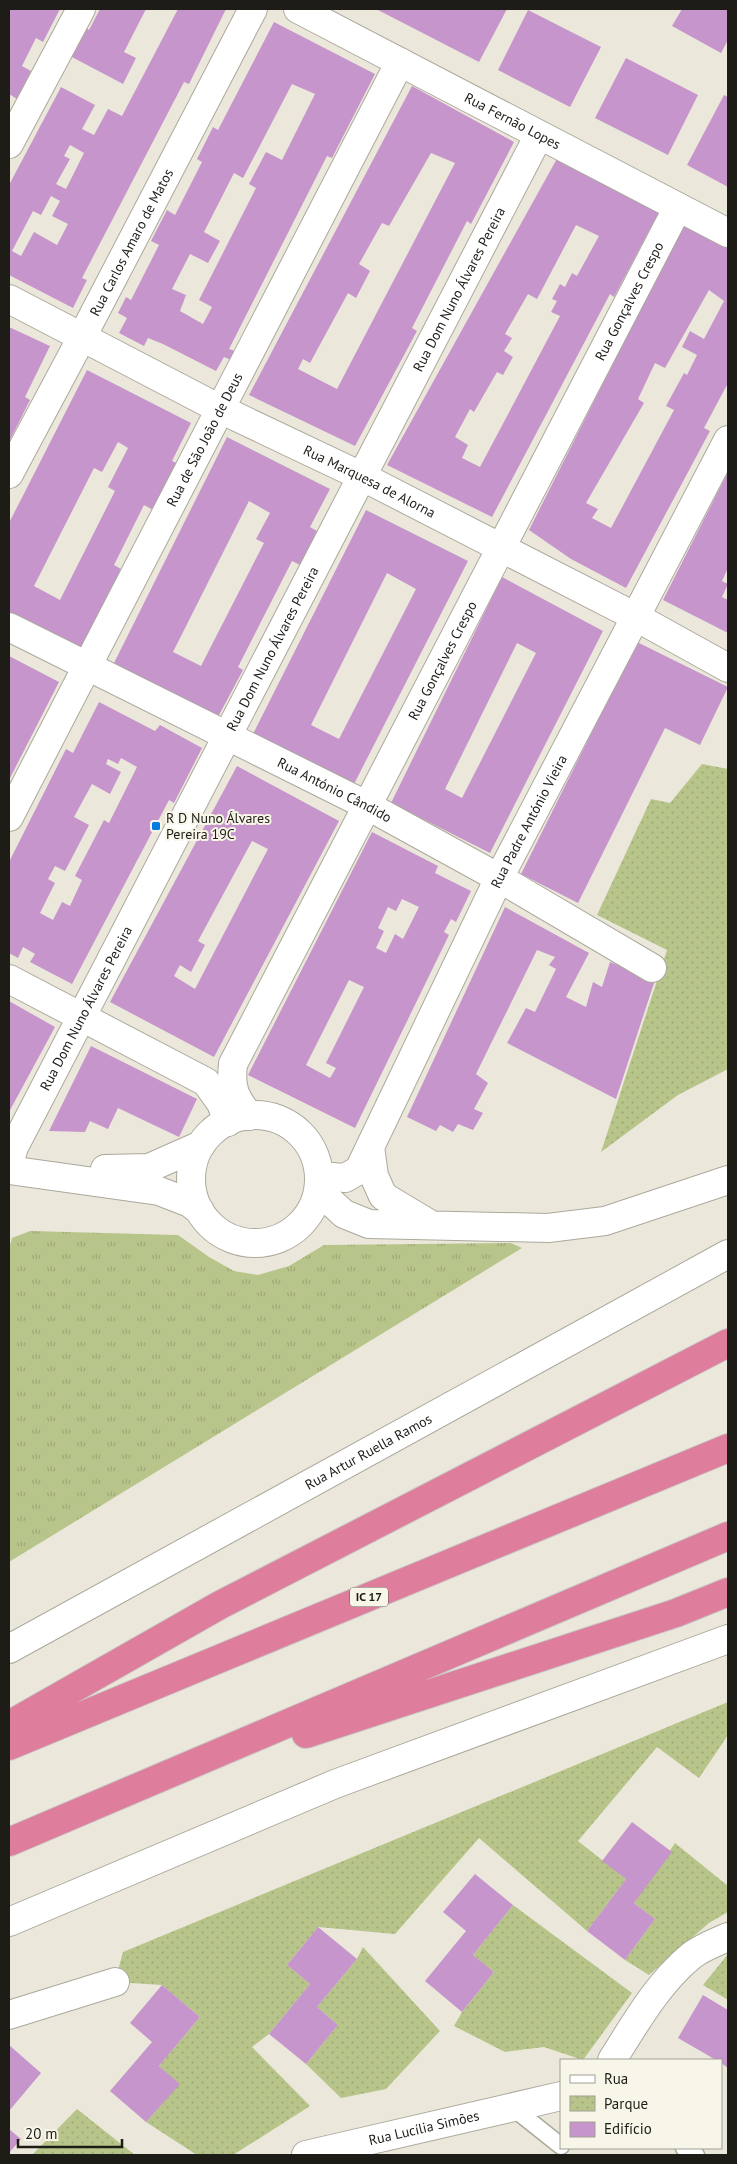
<svg xmlns="http://www.w3.org/2000/svg" width="737" height="2164" font-family="'PT Sans',sans-serif">
  <style>
    .grass { fill: url(#grass-tufts) }
    .park { fill: url(#park-dots) }
    .building { fill: #c695cc; fill-rule: evenodd }
    .lines { fill: none; stroke-linecap: round; stroke-linejoin: round }
    .service-casing { stroke: #aba99c; stroke-width: 19 }
    .minor-casing { stroke: #aba99c; stroke-width: 30 }
    .tertiary-casing { stroke: #aba99c; stroke-width: 30 }
    .secondary-casing { stroke: #aba99c; stroke-width: 30 }
    .trunk-casing { stroke: #c9c9c7; stroke-width: 30 }
    .service { stroke: #fff; stroke-width: 16 }
    .minor { stroke: #fff; stroke-width: 28 }
    .tertiary { stroke: #fff; stroke-width: 28 }
    .secondary { stroke: #fff; stroke-width: 28 }
    .trunk { stroke: #de7e9c; stroke-width: 28 }
    .poi-dot { fill: #057be2; stroke: #f8f6e8; stroke-width: 2 }
    .labels { text-anchor: middle; stroke-width: 4; stroke-linejoin: round; paint-order: stroke }
    .shield { fill: #f8f6e8; stroke: #5f5d56; stroke-width: 1 }
    .shield-label { font-size: 12px; font-weight: bold; fill: #1d1c17 }
    .street-label { font-size: 14px; fill: #1d1c17; stroke: #f8f6e8 }
    .poi-label { font-size: 14px; fill: #1d1c17; stroke: #f8f6e8; text-anchor: start }
  </style>
  <defs>
    <pattern id="grass-tufts" width="24" height="20" patternUnits="userSpaceOnUse" patternTransform="scale(1.25)"><rect width="24" height="20" fill="#b8c58a"/><path d="M3 7l-1-3M5 7V3M7 7l1-3M15 17l-1-3M17 17v-4M19 17l1-3" fill="none" stroke="#9ea976"/></pattern>
    <pattern id="park-dots" width="8" height="8" patternUnits="userSpaceOnUse" patternTransform="scale(1.25)"><rect width="8" height="8" fill="#b8c58a"/><path d="M2 2h.1M6 6h.1" fill="none" stroke="#9ea976" stroke-width="1.8" stroke-linecap="round"/></pattern>
  </defs>
  <rect width="100%" height="100%" fill="#ebe8db"/>
  <!-- grass -->
  <path class="grass" d="M30 1231 178 1235 209 1257 234 1271 258 1275 289 1266 324 1245 511 1243 522 1248 9 1562V1248L12 1238Z"/>
  <!-- park -->
  <path class="park" d="M702 764 728 769V1069L678 1095 601 1152 667 950 597 915 651 799 670 803Z
    M728 1702V1735L699 1778 657 1747 578 1841 626 1879 587 1931 479 1838 395 1934 318 1927 287 1965 310 1984 269 2034 252 2047 310 2106 233 2155H197L146 2122 179 2084 159 2066 200 2017 162 1985 115 1982 123 1952Z
    M675 1843 728 1886V1912L709 1923 649 1975 625 1960 655 1919 634 1903Z
    M513 1905 632 1993 583 2060 544 2047 505 2052 454 2026 462 2012 494 1972 473 1955Z
    M363 1947 440 2031 386 2089 341 2098 306 2064 338 2025 317 2007 357 1959Z
    M728 1954V2000L703 1985Z
    M77 2109 135 2155H32Z"/>
  <!-- building -->
  <path class="building" d="M9 9H60L43 42 36 38 22 66 31 71 17 99 9 94Z
    M100 9H146L124 52 136 58 123 84 70 56 85 27 89 30Z
    M178 9H226L189 84 184 82 82 278 87 280 73 308 9 275V185L61 87 95 105 82 129 94 135 108 109 122 116ZM70 145 84 153 66 189 56 184 70 159 64 156ZM51 196 60 201 52 216 68 224 57 245 34 232 21 256 12 251 33 211 41 215Z
    M376 9H507L479 62Z
    M682 9H728V40L721 53 672 26Z
    M528 10 601 47 570 107 498 70Z
    M274 22 375 74 332 158 327 156 229 349 235 351 231 360 224 357 216 371 163 344 148 338 144 346 119 333 127 318 118 313 126 297 131 300 159 245 151 241 167 210 175 215 202 162 197 159 213 127 218 130ZM292 84 315 94 282 160 266 152 249 184 256 188 199 300 212 307 203 324 180 311 186 295 172 289 190 254 208 263 220 241 204 232 234 173 243 178Z
    M626 58 698 95 668 155 595 118Z
    M412 86 514 142 471 224 467 221 412 328 417 331 355 446 249 395ZM431 153 455 163 337 389 298 369 303 359 310 363 348 293 356 298 370 271 359 264 382 223 389 226Z
    M724 95 728 97V187L687 165Z
    M559 155 660 210 614 297 610 294 492 517 387 465ZM576 225 599 236 577 276 572 273 565 287 560 284 552 299 557 301 551 312 560 316 480 467 462 458 468 445 455 437 470 409 474 412 497 372 503 375 513 357 504 351 512 338 505 334 528 294 537 299Z
    M685 221 728 243V383L704 428 710 431 626 588 571 559 529 530ZM709 290 724 301 704 339 690 331 682 347 697 355 687 375 684 373 666 406 674 410 611 528 592 518 598 509 586 503 644 403 638 399 655 363 665 368Z
    M9 327 50 346 25 397 30 400 9 442Z
    M87 370 191 423 172 461 179 464 155 511 144 505 114 565 121 569 79 652 9 618V523ZM118 442 128 448 108 487 115 491 60 600 34 586 94 468 102 472Z
    M227 437 330 489 310 527 317 531 300 565 292 561 238 667 243 670 218 717 114 663ZM249 501 270 513 256 539 264 543 201 666 173 652Z
    M728 472V568L722 581 728 584 722 597 728 600V633L663 600Z
    M366 510 468 561 353 786 252 736ZM387 573 416 589 339 739 311 725Z
    M502 577 603 631 490 853 391 803ZM517 643 536 653 462 798 445 789Z
    M637 642 728 687 700 745 665 728 578 903 521 874Z
    M9 656 59 682 9 780Z
    M99 702 155 731 160 725 202 748 174 803 169 800 72 984 30 962 35 954 23 947 18 958 9 953V862L66 749 73 753ZM121 758 137 767 109 823 104 820 75 876 82 880 70 906 62 902 53 920 40 913 55 883 48 879 55 866 65 871 89 825 74 817 92 784 110 794 121 772 106 764 108 759 118 764Z
    M237 766 339 821 214 1057 110 1002ZM252 841 268 849 195 989 174 976 180 965 191 972 205 945 198 941Z
    M372 832 438 866 435 873 471 891 456 922 451 919 444 932 449 935 355 1128 248 1075ZM402 899 419 907 403 939 395 934 386 953 376 948 384 931 378 928 388 907 396 911ZM349 980 364 987 326 1063 336 1068 330 1078 306 1065Z
    M505 907 589 953 566 997 586 1007 593 982 602 987 610 962 655 980 616 1099 507 1043 526 1008 535 1012 556 969 549 965 555 957 537 950 476 1074 488 1083 474 1109 483 1113 473 1130 458 1124 453 1132 440 1125 436 1131 407 1117Z
    M9 1001 55 1027 9 1112Z
    M91 1046 197 1099 179 1137 118 1108 108 1129 90 1121 85 1132 49 1131Z
    M632 1822 672 1852 634 1903 655 1919 625 1960 587 1931 626 1879 602 1861Z
    M475 1874 513 1905 473 1955 494 1972 462 2012 425 1981 466 1931 443 1912Z
    M318 1927 357 1959 317 2007 338 2025 306 2064 269 2034 310 1984 287 1965Z
    M162 1985 200 2017 159 2066 180 2084 146 2122 110 2091 152 2042 130 2023Z
    M703 1995 728 2010V2068L721 2063V2060H716L678 2038Z
    M9 2045 41 2073 9 2111Z
    M9 2129 21 2139 9 2153Z"/>
  <g class="lines">
    <!-- service casing -->
    <g class="service-casing">
      <path id="service" d="M512 2107 561 2146
        M684 2148 696 2155"/>
    </g>
    <!-- minor casing -->
    <g class="minor-casing">
      <g id="minor">
        <path id="s1" d="M298 9 728 233"/>
        <path d="M9 144 81 9"/>
        <path id="s2" d="M9 299 220 409 361 476 636 617 728 668"/>
        <path id="s3" d="M9 474 82 337 253 9"/>
        <path id="s4" d="M9 627 368 806 499 878 652 968"/>
        <path id="s5" d="M9 817 400 62"/>
        <path d="M9 979 206 1082 221 1103 228 1122"/>
        <path id="s6" d="M249 1116C235 1097 230 1089 233 1064L678 207"/>
        <path id="s7" d="M9 1164 14 1147 539 135"/>
        <path id="s8" d="M319 1176 345 1178 359 1170 499 878 728 440"/>
        <path d="M9 2015 115 1982"/>
        <path d="M612 2060C635 2024 657 1984 691 1956 701 1948 716 1942 728 1937"/>
        <path id="s9" d="M306 2155 561 2096"/>
      </g>
    </g>
    <!-- tertiary casing -->
    <g class="tertiary-casing">
      <path id="tertiary" d="M191 1179a64 64 0 1 1 128 0a64 64 0 1 1-128 0Z
        M370 1147 374 1176 383 1196 428 1223
        M105 1169 149 1168 201 1145
        M9 1170 159 1191 190 1203 200 1211
        M319 1191 344 1214 369 1224 548 1228 605 1221 728 1180"/>
    </g>
    <!-- secondary casing -->
    <g class="secondary-casing">
      <g id="secondary">
        <path id="s10" d="M9 1649 728 1254"/>
        <path d="M9 1922 335 1784 728 1639"/>
      </g>
    </g>
    <!-- trunk casing -->
    <g class="trunk-casing">
      <path id="trunk" d="M9 1725 220 1605 728 1343
        M306 1734 676 1613 728 1592
        M9 1746 728 1448
        M9 1842 728 1536"/>
    </g>
    <!-- service -->
    <use href="#service" class="service"/>
    <!-- minor -->
    <use href="#minor" class="minor"/>
    <!-- tertiary -->
    <use href="#tertiary" class="tertiary"/>
    <!-- secondary -->
    <use href="#secondary" class="secondary"/>
    <!-- trunk -->
    <use href="#trunk" class="trunk"/>
  </g>
  <!-- markers -->
  <rect class="poi-dot" x="151" y="821" width="10" height="10" rx="2.5"/>
  <g class="labels">
    <!-- shield labels -->
    <rect class="shield" x="350" y="1587.5" width="38" height="19" rx="4"/>
    <g class="shield-label">
      <text x="369" y="1601">IC 17</text>
    </g>
    <!-- street labels -->
    <g class="street-label">
      <text dy="5" stroke="none"><textPath href="#s1" startOffset="242">Rua Fernão Lopes</textPath></text>
      <text dy="5" stroke="none"><textPath href="#s3" startOffset="262">Rua Carlos Amaro de Matos</textPath></text>
      <text dy="5" stroke="none"><textPath href="#s7" startOffset="984">Rua Dom Nuno Álvares Pereira</textPath></text>
      <text dy="5" stroke="none"><textPath href="#s6" startOffset="916">Rua Gonçalves Crespo</textPath></text>
      <text dy="5" stroke="none"><textPath href="#s5" startOffset="425">Rua de São João de Deus</textPath></text>
      <text dy="5" stroke="none"><textPath href="#s2" startOffset="404">Rua Marquesa de Alorna</textPath></text>
      <text dy="5" stroke="none"><textPath href="#s7" startOffset="579">Rua Dom Nuno Álvares Pereira</textPath></text>
      <text dy="5" stroke="none"><textPath href="#s6" startOffset="511">Rua Gonçalves Crespo</textPath></text>
      <text dy="5" stroke="none"><textPath href="#s4" startOffset="364">Rua António Cândido</textPath></text>
      <text dy="5" stroke="none"><textPath href="#s8" startOffset="430">Rua Padre António Vieira</textPath></text>
      <text dy="5" stroke="none"><textPath href="#s7" startOffset="174">Rua Dom Nuno Álvares Pereira</textPath></text>
      <text dy="5" stroke="none"><textPath href="#s10" startOffset="410">Rua Artur Ruella Ramos</textPath></text>
      <text dy="5" stroke="none"><textPath href="#s9" startOffset="121">Rua Lucília Simões</textPath></text>
    </g>
    <!-- poi labels -->
    <g class="poi-label">
      <text x="166" y="823">R D Nuno Álvares<tspan x="166" dy="16">Pereira 19C</tspan></text>
    </g>
  </g>
  <!-- border -->
  <rect width="737" height="2164" fill="none" stroke="#1d1c17" stroke-width="20"/>
  <!-- legend -->
  <rect x="560" y="2059" width="162" height="90" fill="#f8f6e8" stroke="#a09f94"/>
  <rect x="570" y="2075" width="25" height="8" fill="#ffffff" stroke="#a09f94"/>
  <text x="604" y="2084" font-size="15" fill="#1d1c17">Rua</text>
  <rect x="570" y="2096" width="25" height="15" fill="url(#park-dots)" stroke="#a09f94"/>
  <text x="604" y="2109" font-size="15" fill="#1d1c17">Parque</text>
  <rect x="570" y="2122" width="25" height="15" fill="#c695cc" stroke="#a09f94"/>
  <text x="604" y="2134" font-size="15" fill="#1d1c17">Edifício</text>
  <!-- scale -->
  <path d="M18 2139v8h104v-8" fill="none" stroke="#1d1c17" stroke-width="2.5"/>
  <text x="25" y="2139" font-size="15" fill="#1d1c17" stroke="#f8f6e8" stroke-width="4" paint-order="stroke">20 m</text>
</svg>
